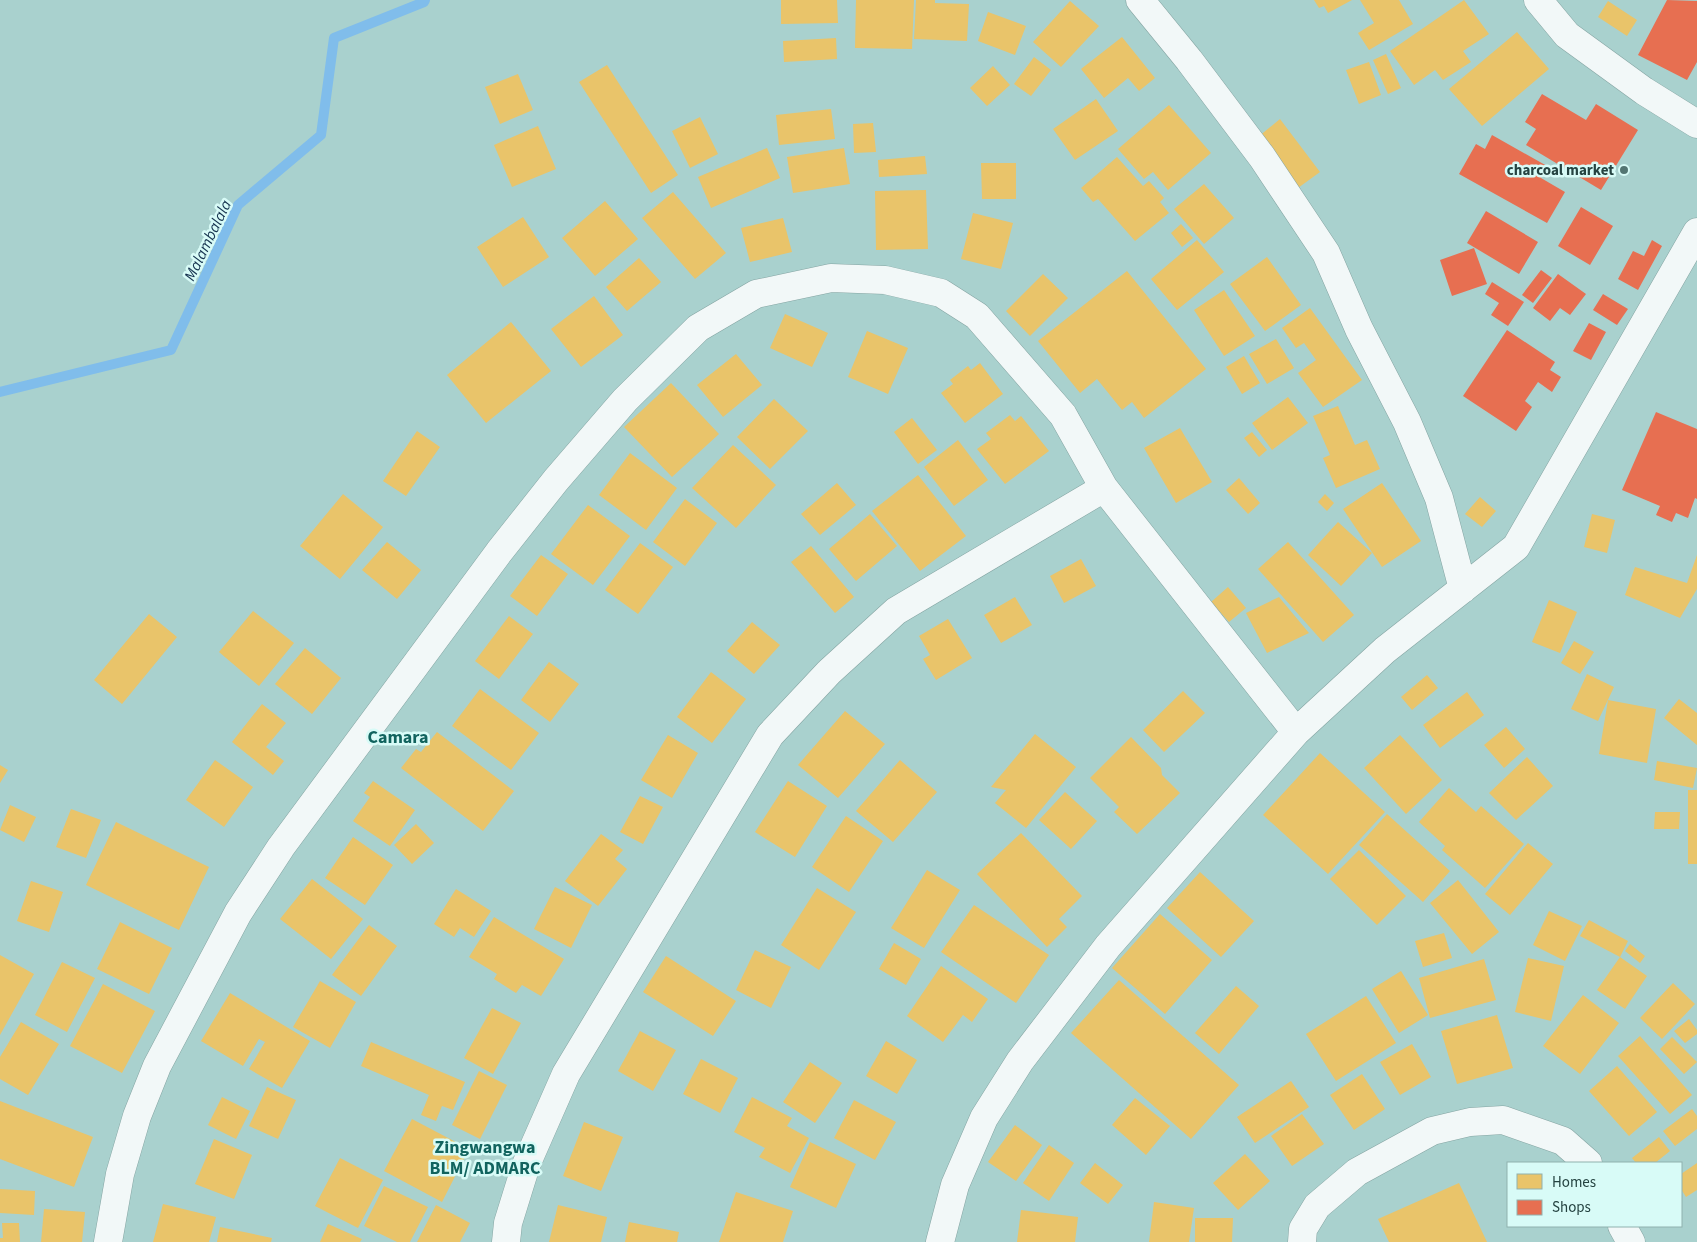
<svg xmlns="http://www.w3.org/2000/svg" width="1697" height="1242" font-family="'Source Sans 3',sans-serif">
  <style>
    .homes { fill: #e9c46a }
    .shops { fill: #e76f51 }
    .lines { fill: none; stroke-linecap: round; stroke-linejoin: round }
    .stream { stroke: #80bdeb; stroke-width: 10 }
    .minor-casing { stroke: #84a4a2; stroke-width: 29 }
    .minor { stroke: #f2f8f8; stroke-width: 28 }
    .poi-dot { fill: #537572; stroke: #d8fbf7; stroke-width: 2 }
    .labels { text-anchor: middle; stroke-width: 5; stroke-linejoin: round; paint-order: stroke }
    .poi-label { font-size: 15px; font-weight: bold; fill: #254341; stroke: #d8fbf7; text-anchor: end }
    .water-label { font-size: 16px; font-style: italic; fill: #15324e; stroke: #d8fbf7 }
    .quarter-label { font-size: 18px; font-weight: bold; fill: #11635e; stroke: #d8fbf7 }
  </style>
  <rect width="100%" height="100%" fill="#a9d1ce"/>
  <!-- homes -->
  <path class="homes" d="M781 0H837L838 23 781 24Z
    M856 0H914L912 49 855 48Z
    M916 0H935V3L969 4 967 41 914 39Z
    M1314 0H1352L1328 13 1324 6 1319 8Z
    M1360 0H1399L1413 24 1369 50 1358 33 1374 23Z
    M1464 0 1489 34 1463 51 1471 62 1443 80 1435 70 1414 85 1390 51Z
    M1070 1 1099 26 1061 67 1033 42Z
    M1608 1 1637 20 1627 36 1598 17Z
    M988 12 1026 26 1015 55 978 41Z
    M1517 32 1549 69 1482 126 1449 89Z
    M1122 37 1155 78 1139 91 1128 78 1104 98 1081 69Z
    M836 38 837 59 784 62 783 41Z
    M1386 54 1401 88 1388 94 1373 60Z
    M1034 57 1051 70 1031 96 1014 84Z
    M1369 62 1381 95 1359 104 1346 70Z
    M607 65 678 175 651 193 579 82Z
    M993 66 1010 85 987 106 970 88Z
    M518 74 533 110 500 124 485 87Z
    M1096 99 1118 131 1075 160 1053 129Z
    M1169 105 1211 153 1168 190 1153 172 1144 179 1118 149Z
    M831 109 835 139 779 145 776 115Z
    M700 117 718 154 690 168 672 131Z
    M1280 119 1320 172 1298 188 1258 137Z
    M873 123 876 152 854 153 853 124Z
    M538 126 556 169 512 187 494 145Z
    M767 148 780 178 711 208 698 177Z
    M844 148 850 184 793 193 787 157Z
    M925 156 927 174 879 177 878 160Z
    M1117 157 1143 186 1149 181 1164 198 1160 202 1169 213 1135 241 1098 199 1093 202 1081 188Z
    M981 163H1016V199H982Z
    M1204 184 1234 218 1204 244 1174 209Z
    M926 190 928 249 876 250 875 191Z
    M673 192 726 253 695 279 642 218Z
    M605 201 638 239 595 276 562 238Z
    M973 213 1013 223 1001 269 961 259Z
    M523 217 549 257 503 287 477 247Z
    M783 218 792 252 750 262 741 228Z
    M1181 224 1193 238 1182 247 1171 233Z
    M1197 240 1224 272 1177 310 1151 279Z
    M1267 257 1301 305 1265 331 1230 284Z
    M639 258 661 282 627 311 606 287Z
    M1127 271 1206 369 1144 418 1132 402 1122 410 1097 379 1080 393 1038 341Z
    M1043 274 1068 298 1030 336 1006 311Z
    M1224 290 1255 336 1224 356 1194 310Z
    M594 296 623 335 581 367 551 329Z
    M1310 308 1362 380 1323 407 1298 373 1316 360 1304 343 1296 348 1282 328Z
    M785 314 828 333 812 367 770 348Z
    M511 322 551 371 486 423 447 375Z
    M867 331 908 348 888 394 848 377Z
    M1276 339 1294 368 1267 384 1249 354Z
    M736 354 762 385 723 417 697 385Z
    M1244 356 1260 383 1242 394 1226 367Z
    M980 363 1003 394 965 423 941 393 953 384 950 380 968 366 971 370Z
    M671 383 719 434 672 477 624 427Z
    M1288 397 1308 423 1272 450 1252 423Z
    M774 399 808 431 770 469 737 437Z
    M1338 406 1355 445 1367 440 1380 469 1336 488 1323 458 1330 455 1313 416Z
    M1010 415 1015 421 1021 416 1049 451 1005 484 977 449 991 439 986 433Z
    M912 418 937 450 918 464 894 432Z
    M1180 428 1212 482 1176 503 1144 448Z
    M417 431 440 447 406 496 383 481Z
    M1252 432 1267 450 1259 457 1244 438Z
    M958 440 988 480 954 506 924 467Z
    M733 445 776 485 736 528 692 488Z
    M630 453 677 488 646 530 599 495Z
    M918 475 966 536 920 571 872 511Z
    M1239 478 1260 503 1248 514 1226 490Z
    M837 483 856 505 820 535 801 514Z
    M1382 483 1421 541 1382 567 1343 509Z
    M343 494 383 527 340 579 300 546Z
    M1325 494 1334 503 1327 511 1318 502Z
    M1480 497 1496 511 1482 527 1465 514Z
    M685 499 717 523 685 566 653 542Z
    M588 505 630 536 593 585 551 554Z
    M870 514 897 546 856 581 829 549Z
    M1592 514 1615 520 1607 553 1584 547Z
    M1338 522 1372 553 1341 586 1308 555Z
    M387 542 421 570 397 599 362 570Z
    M1288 542 1354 615 1323 642 1258 569Z
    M640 543 673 567 638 614 605 590Z
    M811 546 854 597 835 613 791 562Z
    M541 555 568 574 537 616 510 596Z
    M1697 555V589L1680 618 1625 595 1635 567 1687 583Z
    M1081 559 1096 586 1064 603 1050 576Z
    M1228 587 1246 608 1229 622 1211 602Z
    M1015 597 1032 625 1001 643 984 615Z
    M1279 597 1309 633 1267 653 1246 613Z
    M1549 600 1577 612 1560 653 1532 642Z
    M253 611 294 643 259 686 219 652Z
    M149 614 177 637 122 704 94 680Z
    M509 616 533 634 499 679 475 661Z
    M948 619 972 658 936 680 923 659 930 655 919 636Z
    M752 622 780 645 754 674 727 651Z
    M1574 641 1594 652 1580 674 1561 663Z
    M305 648 341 678 312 714 275 684Z
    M549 662 579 684 550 722 521 700Z
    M711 672 746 699 712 743 677 717Z
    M1587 674 1614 687 1598 721 1571 709Z
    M1427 675 1438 688 1412 710 1401 697Z
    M480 689 539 733 511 770 452 726Z
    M1183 691 1205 713 1164 752 1143 730Z
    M1467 692 1484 715 1440 748 1423 725Z
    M1679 699 1697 713V745L1664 718Z
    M1608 700 1656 709 1647 763 1599 754Z
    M262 704 286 723 266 747 284 761 273 775 232 742Z
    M845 711 885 744 838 798 798 765Z
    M1506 727 1525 749 1504 768 1484 745Z
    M437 732 514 791 483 831 401 768 416 749 421 752Z
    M1035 734 1076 767 1026 828 995 803 1006 790 991 787Z
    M668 735 698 753 672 798 641 780Z
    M1400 735 1442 780 1406 814 1364 768Z
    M1131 737 1161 768 1162 775 1180 793 1137 834 1114 812 1119 807 1090 778Z
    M1320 753 1385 812 1328 874 1263 815Z
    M1527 757 1553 786 1516 820 1489 793Z
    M215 760 253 787 224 827 186 800Z
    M900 760 937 792 893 842 856 811Z
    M1657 761 1697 768 1693 788 1654 780Z
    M0 765 8 770 0 783Z
    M373 781 415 810 390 846 353 821 370 797 364 793Z
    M788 781 827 806 795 857 755 832Z
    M1449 788 1476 812 1481 806 1524 844 1485 888 1442 850 1445 846 1419 822Z
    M1688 790H1697V864H1688Z
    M1065 792 1097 821 1071 849 1039 820Z
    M640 796 663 807 643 844 620 832Z
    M10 805 36 817 24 842 0 830Z
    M71 809 101 820 86 858 56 847Z
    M1655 812H1680L1679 829H1654Z
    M1387 814 1450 871 1423 902 1359 845Z
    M846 816 883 841 849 892 812 867Z
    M116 822 209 867 179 930 86 885Z
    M416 824 434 843 412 864 394 845Z
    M1021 833 1082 896 1059 919 1067 927 1047 947 977 874Z
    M601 834 623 850 615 859 627 869 598 906 565 881Z
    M353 837 393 865 365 905 325 878Z
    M1528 843 1553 864 1510 915 1485 894Z
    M1359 850 1406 896 1377 925 1330 879Z
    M927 870 960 890 924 948 891 928Z
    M1200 872 1254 921 1221 957 1167 908Z
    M312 879 363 919 331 959 280 919Z
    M1458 880 1499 932 1472 954 1430 903Z
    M31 881 63 892 49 932 17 921Z
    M555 887 592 905 571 948 534 929Z
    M817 888 856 912 819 970 781 945Z
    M456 889 491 911 474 937 460 928 454 937 434 924Z
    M974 905 1049 955 1016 1003 941 952Z
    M1549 911 1582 926 1565 961 1533 945Z
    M1160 914 1212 960 1165 1014 1112 968Z
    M494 917 564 959 541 996 522 985 516 993 494 979 497 974 469 957Z
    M1589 920 1628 941 1620 957 1580 936Z
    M120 922 172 948 149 994 97 969Z
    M369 925 397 946 361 996 332 975Z
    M1444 933 1452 958 1423 967 1415 941Z
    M894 943 921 959 906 985 879 969Z
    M1630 944 1645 956 1640 963 1625 951Z
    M755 950 791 967 771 1008 736 990Z
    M0 955 34 974 0 1035Z
    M666 956 736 1001 713 1036 643 992Z
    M1620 957 1647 976 1625 1009 1597 990Z
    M1528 958 1564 966 1551 1021 1515 1012Z
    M1484 959 1496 1000 1430 1018 1419 978Z
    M62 962 95 978 67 1032 35 1015Z
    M941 966 988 999 972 1022 963 1015 943 1042 907 1016Z
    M1401 971 1428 1015 1399 1033 1372 989Z
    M1119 980 1239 1085 1191 1139 1071 1033Z
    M320 981 356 1002 330 1048 293 1027Z
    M1673 983 1695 1004 1662 1039 1640 1018Z
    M103 984 155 1011 122 1073 70 1046Z
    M1236 986 1259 1006 1219 1054 1195 1033Z
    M230 993 310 1041 282 1088 249 1069 265 1042 259 1039 243 1066 201 1041Z
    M1583 995 1619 1023 1580 1074 1543 1046Z
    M1366 996 1396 1043 1336 1081 1306 1034Z
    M492 1008 521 1023 493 1074 464 1058Z
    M1497 1015 1513 1068 1457 1084 1441 1031Z
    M1689 1019 1697 1030V1034L1685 1043 1674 1031Z
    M21 1022 59 1044 28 1095 0 1079V1057Z
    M640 1031 676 1050 653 1091 618 1071Z
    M1640 1036 1692 1095 1670 1114 1618 1056Z
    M1672 1037 1697 1062 1684 1074 1660 1049Z
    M886 1041 917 1060 897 1094 866 1076Z
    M371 1042 465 1082 453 1110 442 1106 436 1121 421 1115 429 1095 361 1066Z
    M1412 1044 1431 1077 1400 1095 1380 1062Z
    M701 1059 738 1078 720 1113 683 1094Z
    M810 1062 842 1083 815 1123 783 1102Z
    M1617 1066 1657 1112 1629 1136 1589 1091Z
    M479 1071 507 1085 480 1139 452 1125Z
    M1362 1074 1385 1109 1354 1130 1330 1095Z
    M1291 1081 1309 1107 1255 1143 1237 1117Z
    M267 1087 296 1100 278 1139 249 1126Z
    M222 1097 250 1111 236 1139 208 1125Z
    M752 1097 792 1118 787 1126 809 1138 790 1173 759 1157 765 1148 734 1132Z
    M1135 1098 1170 1126 1146 1155 1112 1125Z
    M854 1100 896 1122 875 1160 834 1138Z
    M0 1101 93 1137 74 1187 0 1159Z
    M1692 1109 1697 1116V1129L1675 1146 1663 1131Z
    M1302 1114 1324 1144 1292 1166 1271 1136Z
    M412 1119 469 1149 442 1202 384 1171Z
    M584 1122 623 1137 601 1191 563 1176Z
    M1015 1125 1042 1145 1016 1181 988 1162Z
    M1659 1137 1670 1151 1655 1163H1636L1632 1158Z
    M214 1139 252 1155 234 1199 195 1184Z
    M810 1142 856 1164 836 1208 790 1187Z
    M1049 1145 1074 1163 1049 1201 1023 1183Z
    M1245 1154 1270 1181 1238 1210 1213 1183Z
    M340 1158 383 1180 358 1228 315 1206Z
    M1095 1163 1123 1185 1108 1204 1080 1183Z
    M1697 1163V1190L1686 1197 1681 1189V1174Z
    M1459 1183 1487 1242H1389L1378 1219Z
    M384 1186 428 1207 410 1242H397L364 1226Z
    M0 1189 35 1191 34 1215 0 1213Z
    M736 1192 793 1211 783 1242H719Z
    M1154 1202 1194 1208 1189 1242H1149Z
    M163 1204 216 1217 209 1242H153Z
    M436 1205 470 1223 460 1242H417Z
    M558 1205 607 1217 601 1242H549Z
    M44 1209 85 1212 82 1242H41Z
    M1021 1210 1078 1217 1075 1242H1017Z
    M1195 1218H1233L1232 1242H1195Z
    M629 1222 679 1232 677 1242H625Z
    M2 1223H19L20 1242H0V1238H3Z
    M328 1224 362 1239 360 1242H320Z
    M220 1227 272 1238 271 1242H217Z"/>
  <!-- shops -->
  <path class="shops" d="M1667 0 1697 1V62L1687 80 1638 55Z
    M1542 94 1586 120 1596 104 1638 130 1601 190 1526 145 1536 129 1525 122Z
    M1492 135 1547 166 1541 178 1565 192 1547 223 1459 174 1476 144 1485 149Z
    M1581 207 1613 226 1590 265 1558 246Z
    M1486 211 1538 242 1519 274 1467 243Z
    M1652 240 1662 246 1638 290 1618 279 1633 251 1644 256Z
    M1474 248 1487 284 1452 296 1440 260Z
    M1541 270 1552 278 1533 303 1522 295Z
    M1558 274 1586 294 1570 315 1560 308 1550 321 1533 308Z
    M1492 282 1524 302 1508 326 1491 315 1499 303 1485 294Z
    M1603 294 1628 309 1617 325 1593 310Z
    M1589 323 1606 332 1591 360 1573 351Z
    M1507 330 1555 362 1550 370 1561 377 1552 392 1538 382 1525 401 1532 407 1516 431 1463 396Z
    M1656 412 1697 429V499L1695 498 1688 518 1676 513 1672 522 1656 515 1660 506 1622 490Z"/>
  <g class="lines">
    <!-- stream -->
    <path class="stream" d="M0 392 171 350 238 205 321 135 334 38 424 2 425 0"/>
    <!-- minor casing -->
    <g class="minor-casing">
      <path id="minor" d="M1140 0 1189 60 1262 157 1326 253 1359 329 1407 422 1439 498 1463 589
        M1538 0 1567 35 1644 91 1697 124
        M1622 1226 1631 1242
        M108 1242 120 1174 137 1116 157 1066 238 913 281 847 499 552 556 480 625 400 698 328 756 294 831 278 885 280 941 293 977 316 1063 415 1104 488 1296 732
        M506 1242 508 1223 526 1165 566 1074 770 735 829 672 896 611 1104 488
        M940 1242 955 1185 984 1118 1020 1061 1108 946 1296 732 1385 650 1516 547 1697 232
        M1302 1242 1303 1229 1317 1206 1357 1172 1432 1131 1470 1122 1503 1120 1563 1141 1588 1163"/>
    </g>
    <!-- minor -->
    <use href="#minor" class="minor"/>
  </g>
  <!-- markers -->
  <circle class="poi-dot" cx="1624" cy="170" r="5"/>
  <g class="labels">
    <!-- poi labels -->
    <g class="poi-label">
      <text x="1614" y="175">charcoal market</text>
    </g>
    <!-- water labels -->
    <g class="water-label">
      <text transform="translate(207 240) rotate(-64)" y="6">Malambalala</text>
    </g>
    <!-- quarter labels -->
    <g class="quarter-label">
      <text x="398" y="743">Camara</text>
      <text x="485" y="1153">Zingwangwa<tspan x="485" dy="21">BLM/ ADMARC</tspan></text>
    </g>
  </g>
  <!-- legend -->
  <rect x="1507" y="1162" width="175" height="65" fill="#d8fbf7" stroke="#90b1ae"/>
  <rect x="1517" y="1174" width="25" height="15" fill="#e9c46a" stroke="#90b1ae"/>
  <text x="1552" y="1187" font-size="15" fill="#254341">Homes</text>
  <rect x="1517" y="1200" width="25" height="15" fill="#e76f51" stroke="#90b1ae"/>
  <text x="1552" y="1212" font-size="15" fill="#254341">Shops</text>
</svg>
